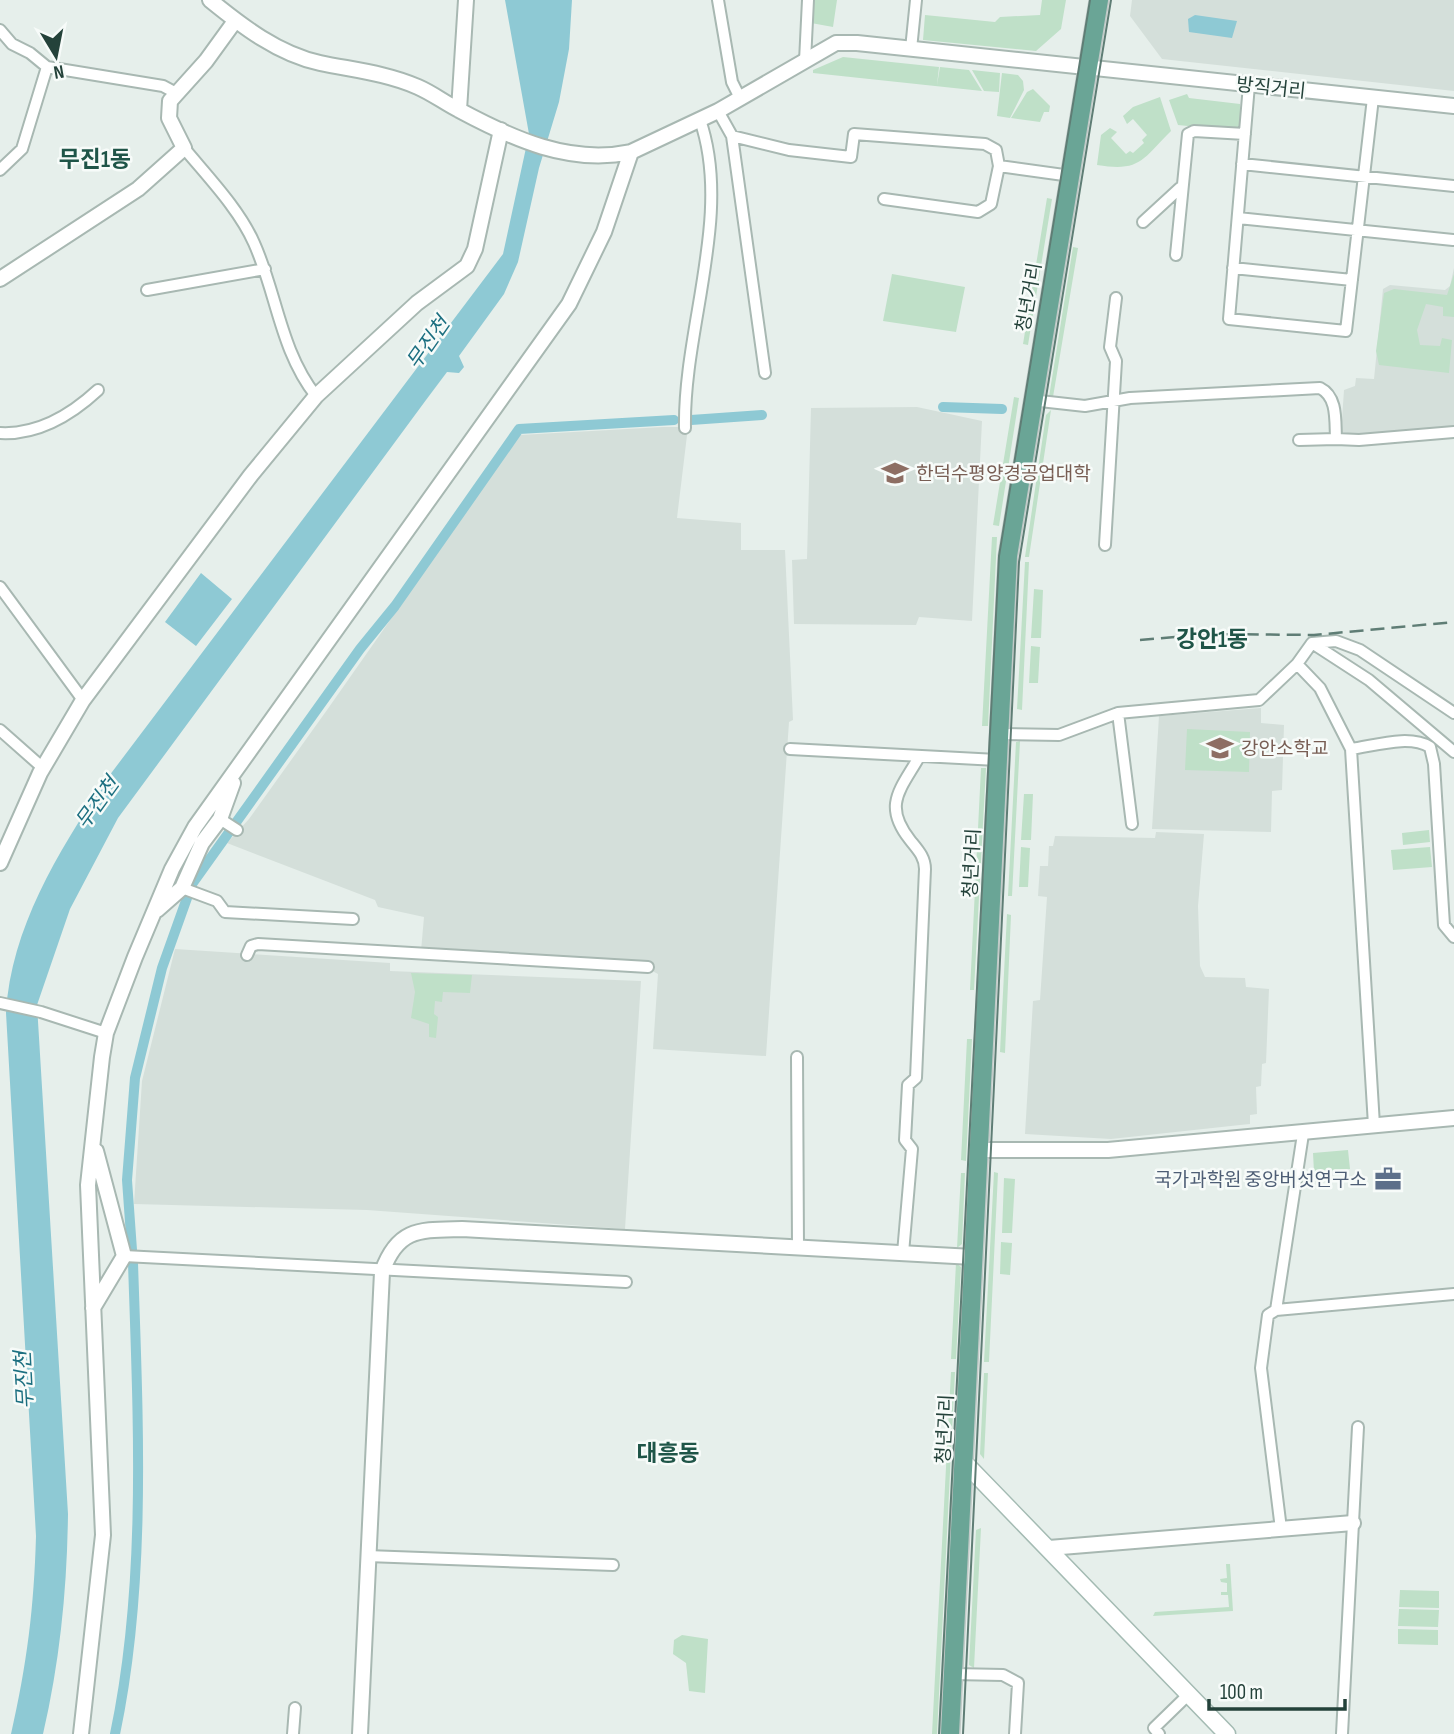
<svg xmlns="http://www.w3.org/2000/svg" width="1454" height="1734" font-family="'Sofia Sans Condensed','Noto Sans KR',sans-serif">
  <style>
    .built { fill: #d4dfda }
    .green { fill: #bfe0c8 }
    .water { fill: #8ec9d4 }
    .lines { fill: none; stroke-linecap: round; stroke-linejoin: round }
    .canal { stroke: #8ec9d4; stroke-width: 10 }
    .minor-casing { stroke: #a8b8b2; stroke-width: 14 }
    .tertiary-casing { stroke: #a8b8b2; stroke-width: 18 }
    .secondary-casing { stroke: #a4bbb3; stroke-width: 19 }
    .primary-casing { stroke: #c2cac8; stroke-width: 21 }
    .minor { stroke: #fff; stroke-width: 10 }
    .tertiary { stroke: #fff; stroke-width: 14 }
    .secondary { stroke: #fff; stroke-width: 16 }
    .primary { stroke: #6aa596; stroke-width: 18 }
    .tram { stroke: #5f7d75; stroke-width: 2 }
    .rail { stroke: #5f7d75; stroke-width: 2.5; stroke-dasharray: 14 7; stroke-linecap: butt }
    .labels { text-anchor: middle; stroke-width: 5; stroke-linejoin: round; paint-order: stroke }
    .street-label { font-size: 19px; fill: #24423a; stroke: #f7fbf9 }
    .education-label { font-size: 19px; fill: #785e54; stroke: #f7fbf9; text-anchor: start }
    .service-label { font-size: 19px; fill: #4e5e75; stroke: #f7fbf9; text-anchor: end }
    .water-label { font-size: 21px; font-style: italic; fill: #1c6f80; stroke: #f7fbf9 }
    .quarter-label { font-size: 23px; font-weight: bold; fill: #1f5548; stroke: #f7fbf9 }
  </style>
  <rect width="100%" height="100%" fill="#e6efeb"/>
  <!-- built -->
  <path class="built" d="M1132 0H1454V91L1162 59 1130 16Z
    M1454 268V430L1371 436 1341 434 1344 390 1355 386 1356 378 1374 379 1383 289 1390 285 1445 290 1450 286Z
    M917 407 982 421 972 621 919 617 916 625 794 624 792 560 807 559 811 408Z
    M663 427H688L677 518 741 523V550H785L793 720 789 722 766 1056 653 1049 658 974 639 964 421 951 424 917 378 907 375 900 227 843 249 819 327 710 520 435Z
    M1261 708V723L1284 725 1282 790 1272 791 1271 832 1152 829 1159 716Z
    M1156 832 1204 834 1198 906 1200 966 1205 977 1245 978 1246 987 1269 989 1266 1063 1262 1064 1261 1086 1256 1087 1257 1114 1250 1115V1124L1240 1125 1111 1139 1025 1134 1033 1001 1040 1000 1047 897 1038 896 1040 866H1048L1049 846H1053L1055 836 1155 838Z
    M175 949 390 963V971L641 981 625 1229 367 1210 134 1204 142 1081Z"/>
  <!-- green -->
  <path class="green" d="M814 0H837L833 27 811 23Z
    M1042 0H1066L1061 29 1036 51 923 40 925 15 995 22 1000 17 1040 15Z
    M843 57 939 67 937 85 940 67 969 70 982 91 813 73V70Z
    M972 70 1000 73 999 92 984 91Z
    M1002 73 1018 75 1023 81 1024 90 1010 118 997 116Z
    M1033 89 1050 106 1049 112H1044L1040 122 1011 118 1027 92Z
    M1187 94 1189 98 1240 104V128L1237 131 1178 125 1169 100Z
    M1160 97 1171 131C1142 160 1140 172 1097 165L1101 135 1110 128 1117 132 1111 138 1126 154 1130 151 1133 153 1144 143 1142 140 1147 135 1133 119 1127 124 1123 116 1133 107Z
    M1047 198 1052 199 1028 345 1023 344Z
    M1073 247 1078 248 1053 397H1049Z
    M892 274 965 287 956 332 883 321Z
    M1454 274V317L1443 316V307L1426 304 1417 330 1420 345 1440 346 1442 338 1452 340 1449 373 1379 365 1376 351 1384 293 1394 289 1447 295Z
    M1014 397 1019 398 999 526 993 525Z
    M1051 410 1029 557H1025L1046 415Z
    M992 537H997L988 726H982Z
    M1025 562H1029L1022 710 1017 709Z
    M1034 589 1043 590 1041 638H1031Z
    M1031 646 1040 647 1038 683H1029Z
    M1187 729 1250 732 1249 772 1185 770Z
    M1020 741 1012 896H1008L1016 742Z
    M981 768H986L974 990H970Z
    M1024 794H1033L1031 840H1021Z
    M1429 830 1430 842 1403 845 1402 833Z
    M1021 847 1030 848 1028 887H1019Z
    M1430 847 1432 867 1393 870 1391 850Z
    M1007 914 1011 915 1005 1053 1000 1052Z
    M411 973 472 975 470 993 443 992 442 1002 435 1001 434 1014 438 1017 436 1038 429 1037V1024L411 1018 415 992Z
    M967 1039H972L966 1161 961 1160Z
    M1348 1150 1350 1169 1314 1172 1313 1153Z
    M994 1172 998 1173 989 1362H984Z
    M961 1173H965L962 1244 957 1248Z
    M1004 1178 1015 1179 1012 1233H1002Z
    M1001 1242 1012 1243 1010 1275 1000 1274Z
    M956 1263 961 1267 956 1359H951Z
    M951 1372H955L937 1734H932Z
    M984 1373H988L984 1459 980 1454Z
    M981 1528 974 1668 969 1665 976 1530Z
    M1226 1564H1230L1233 1611 1153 1616 1155 1612 1229 1607 1228 1595H1221V1592H1227V1583L1221 1582 1220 1579 1227 1578Z
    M1400 1590 1439 1591V1608L1399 1607Z
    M1399 1609 1439 1610 1438 1627 1398 1626Z
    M1398 1629 1438 1630V1645L1398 1644Z
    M682 1635 708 1639 705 1693 689 1691 686 1663 673 1654 674 1640Z"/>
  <!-- water -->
  <path class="water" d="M505 0H572L569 49 559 102 539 168 518 262 504 294 459 356 464 367 459 373 447 372 426 400 118 818 70 909 37 1005 68 1514C67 1589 60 1661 43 1734H11C27 1664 34 1607 36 1536L6 1013C11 928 58 853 103 784L503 254 529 134Z
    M1195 15 1237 21 1232 38 1189 32 1188 19Z
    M201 573 232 599 196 646 165 622Z"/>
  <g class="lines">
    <!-- canal -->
    <path class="canal" d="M943 407 1002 409
      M691 420 762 415
      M132 1250 127 1180 135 1078 162 968 192 884 360 649 395 606 519 429 674 420
      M115 1734C147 1582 138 1417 133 1263"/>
    <!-- minor casing -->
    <g class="minor-casing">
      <path id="minor" d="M718 0 732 82 740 98
        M0 30 12 44 30 53 47 67
        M911 49 916 0
        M805 61 808 0
        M1249 85 1229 319 1346 331 1373 98
        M718 111 732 136 765 373
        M732 136 789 150 851 157 854 134 985 144 996 150 999 166
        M184 148C208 177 239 209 254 243 277 294 280 350 316 396
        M1242 164 1454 186
        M0 170 22 149 47 67 163 86 176 93
        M884 199 978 212 991 204 999 166 1071 176
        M1238 218 1453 240
        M1143 222 1180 188
        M1176 255 1188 134 1194 131 1245 134
        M1233 268 1352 280
        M147 290 265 269
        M1031 400 1085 406 1130 398 1320 388C1338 397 1335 421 1336 439L1359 440 1454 432
        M685 428C683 329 733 215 700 120
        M0 433C37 435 71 415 98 390
        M1299 440 1336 439
        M1105 545 1116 361 1110 347 1116 298
        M0 587 83 700
        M1312 643 1369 680 1454 752
        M1297 664 1320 688 1351 749 1374 1125
        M1118 713 1132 824
        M0 730 43 768
        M999 734 1059 735 1118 713 1259 700 1297 664 1312 643 1336 641 1360 650 1454 713
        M790 749 997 760
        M1351 749C1374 746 1409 734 1430 747L1434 764 1444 925 1454 937
        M220 819 237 830
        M182 888 217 901 225 912 353 919
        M247 955 251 946 258 944 648 967
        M0 1003 41 1012 106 1033
        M797 1057 798 1248
        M903 1253 912 1149 905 1140 908 1085 916 1078 925 869C925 857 918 850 910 840 882 805 901 789 919 757
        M124 1256 626 1282
        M1276 1310 1454 1294
        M1281 1529 1261 1368 1268 1315 1276 1310 1303 1134
        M367 1556 613 1565
        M953 1674 1003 1675 1018 1683 1015 1734
        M293 1734 295 1708
        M1159 1734 1154 1728 1189 1694
        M1342 1734 1358 1427"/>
    </g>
    <!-- tertiary casing -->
    <g class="tertiary-casing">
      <path id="tertiary" d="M210 0C242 26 278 54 320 63 353 70 386 73 418 87 432 93 445 103 459 110 513 139 570 165 631 152
        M459 110 466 0
        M0 279 138 189 184 148 169 118 170 101 206 61 235 21
        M0 863 40 773 83 700 251 475 316 396 417 303 467 266 475 249 501 130
        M157 910 182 888 202 843 220 819 233 783
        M978 1150H1108L1454 1118
        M93 1308 124 1256 96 1151
        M1049 1548 1353 1523
        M81 1734 103 1535 88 1185 102 1057 106 1033 135 957 172 869 195 827 569 304 604 232 631 152 718 111 836 43H857L1454 106
        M360 1734 382 1272C398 1227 421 1230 462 1229L973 1257"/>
    </g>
    <!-- secondary casing -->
    <g class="secondary-casing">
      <path id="secondary" d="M963 1461 1227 1734"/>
    </g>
    <!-- primary casing -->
    <g class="primary-casing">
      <path id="primary" d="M950 1734 1008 556 1099 0"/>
    </g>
    <!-- minor -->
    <use href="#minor" class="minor"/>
    <!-- tertiary -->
    <use href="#tertiary" class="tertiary"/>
    <!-- secondary -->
    <use href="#secondary" class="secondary"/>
    <!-- primary -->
    <use href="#primary" class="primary"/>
    <!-- tram -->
    <path class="tram" d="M939 1734 999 556 1090 0
      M963 1734 1019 562 1111 0"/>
    <!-- rail -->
    <path class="rail" d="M1140 640 1208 634 1314 635 1454 622"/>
  </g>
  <!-- icons -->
  <defs>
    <g id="university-bare" transform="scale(2.1)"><path d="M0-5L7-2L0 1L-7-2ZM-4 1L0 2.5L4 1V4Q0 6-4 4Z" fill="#8d6e63" stroke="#f7fbf9" stroke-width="2.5" paint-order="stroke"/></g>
    <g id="school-bare" transform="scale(2.1)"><path d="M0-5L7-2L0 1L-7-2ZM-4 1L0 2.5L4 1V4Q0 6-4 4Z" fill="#8d6e63" stroke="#f7fbf9" stroke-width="2.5" paint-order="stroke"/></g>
    <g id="office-bare" transform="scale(2.1)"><path d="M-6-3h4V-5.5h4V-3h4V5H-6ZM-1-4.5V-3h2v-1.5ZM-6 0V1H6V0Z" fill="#5c6f8a" stroke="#f7fbf9" stroke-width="2.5" paint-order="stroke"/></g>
  </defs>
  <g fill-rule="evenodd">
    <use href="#university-bare" x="895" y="473"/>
    <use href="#school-bare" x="1220" y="748"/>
    <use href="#office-bare" x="1388" y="1179"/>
  </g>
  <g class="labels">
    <!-- street labels -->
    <g class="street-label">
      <text transform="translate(1271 87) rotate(6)" y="7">방직거리</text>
      <text transform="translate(1028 297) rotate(-80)" y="7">청년거리</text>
      <text transform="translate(971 863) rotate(-87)" y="7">청년거리</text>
      <text transform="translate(944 1429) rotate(-87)" y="7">청년거리</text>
    </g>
    <!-- education labels -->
    <g class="education-label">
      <text x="916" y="480">한덕수평양경공업대학</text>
      <text x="1241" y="755">강안소학교</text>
    </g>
    <!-- service labels -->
    <g class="service-label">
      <text x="1367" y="1186">국가과학원 중앙버섯연구소</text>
    </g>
    <!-- water labels -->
    <g class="water-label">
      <text transform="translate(428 343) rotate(-55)" y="7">무진천</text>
      <text transform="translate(97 803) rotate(-54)" y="7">무진천</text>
      <text transform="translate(24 1380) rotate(-93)" y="7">무진천</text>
    </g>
    <!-- quarter labels -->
    <g class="quarter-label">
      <text x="95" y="167">무진1동</text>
      <text x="1212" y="647">강안1동</text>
      <text x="668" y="1461">대흥동</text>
    </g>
  </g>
  <!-- north arrow -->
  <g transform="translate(56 56) rotate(170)" stroke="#f7fbf9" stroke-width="5" paint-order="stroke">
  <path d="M0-5L12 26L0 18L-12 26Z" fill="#24423a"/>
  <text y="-10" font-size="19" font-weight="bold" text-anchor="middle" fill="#24423a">N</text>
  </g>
  <!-- scale -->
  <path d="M1209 1699v10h136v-10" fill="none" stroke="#24423a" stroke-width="3.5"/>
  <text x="1220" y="1699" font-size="21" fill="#24423a" stroke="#f7fbf9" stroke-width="5" paint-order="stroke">100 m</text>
</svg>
